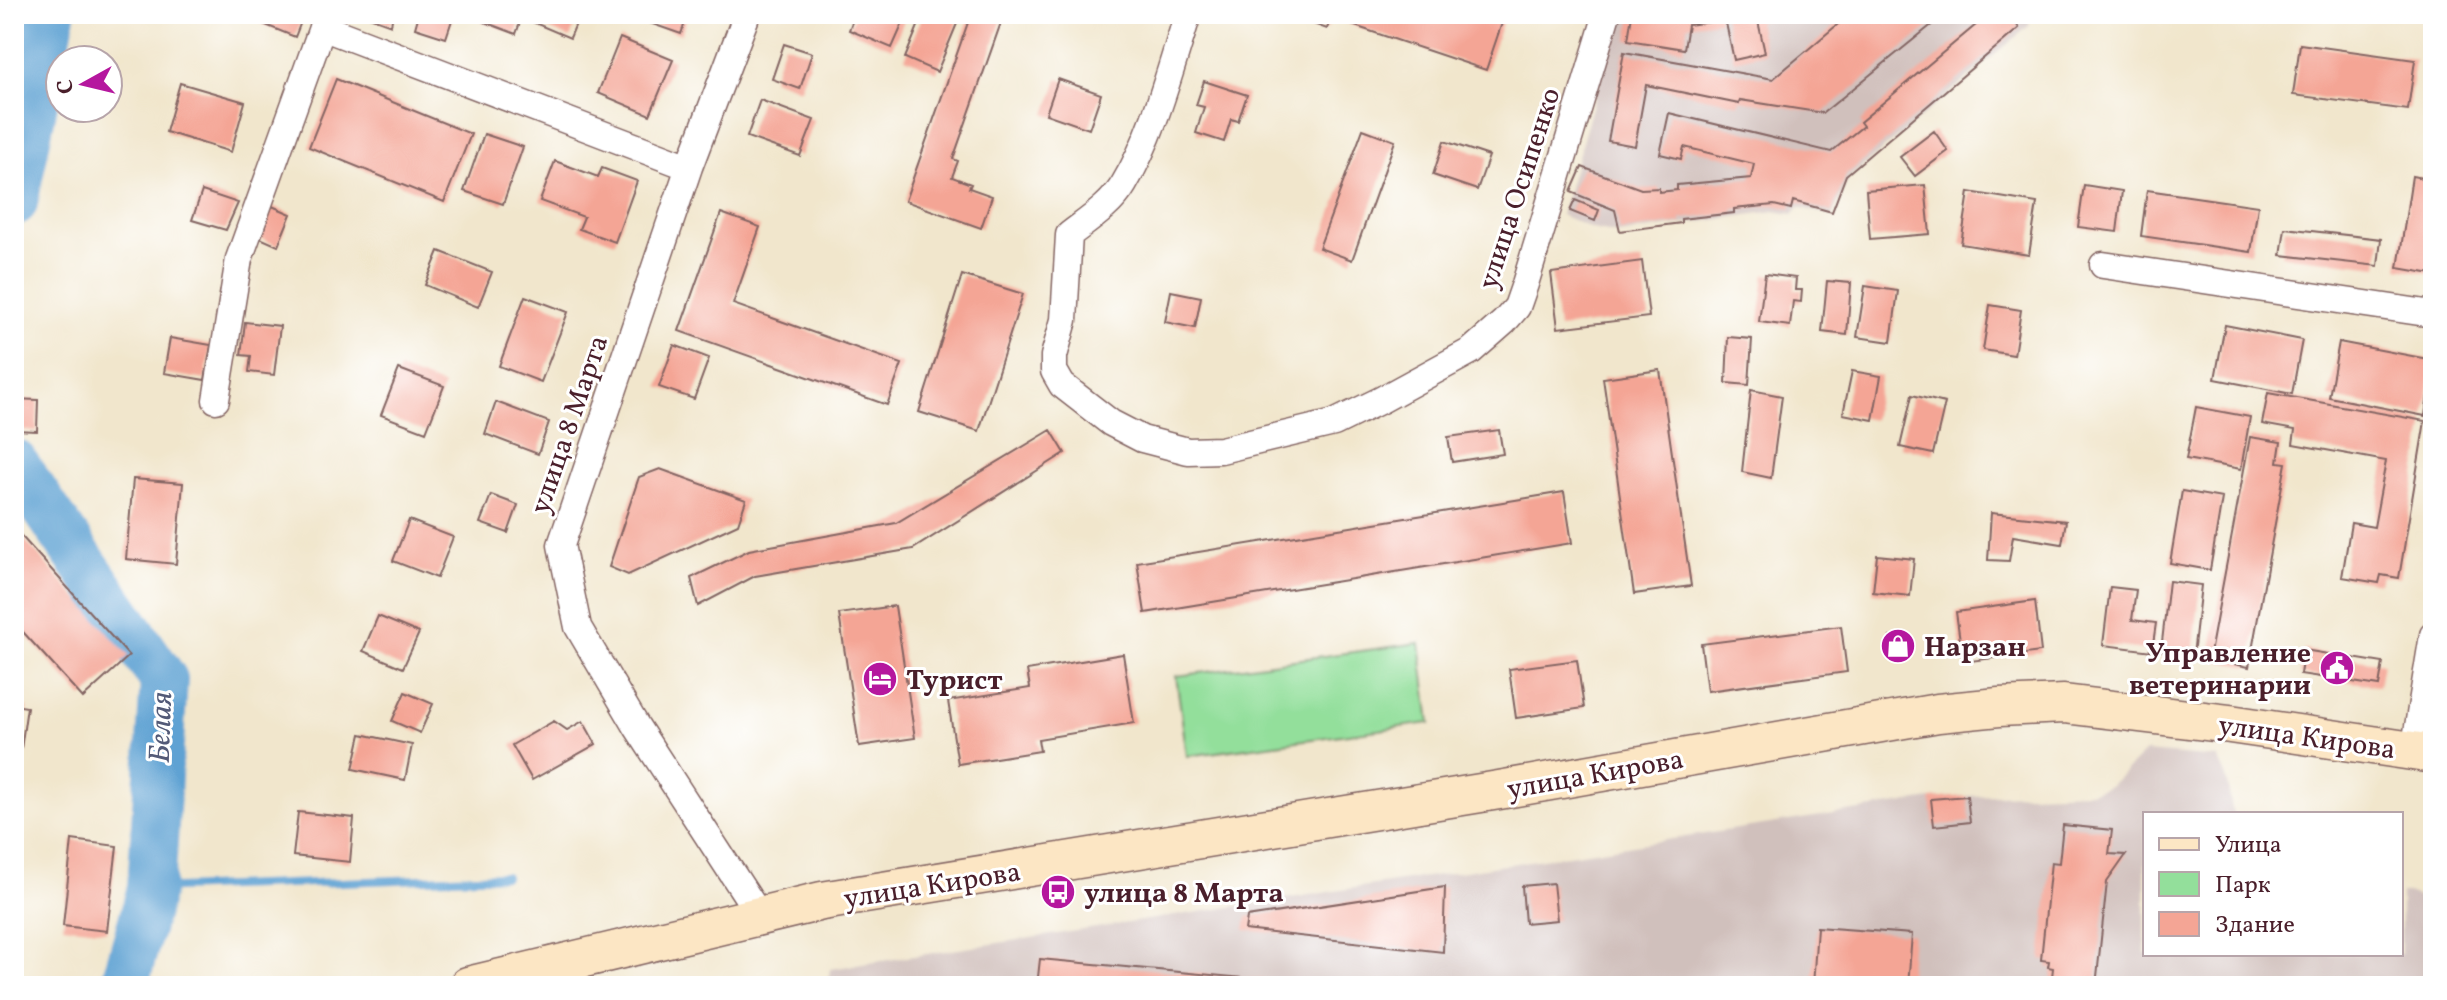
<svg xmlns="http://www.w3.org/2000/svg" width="2447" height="1000" font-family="Vollkorn,serif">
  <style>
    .industrial { fill: #d0c0bc }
    .green { fill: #93df9b; stroke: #6e7f63; stroke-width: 2 }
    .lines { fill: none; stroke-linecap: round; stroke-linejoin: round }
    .stream { stroke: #5fa2d3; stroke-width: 8 }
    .river { stroke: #5fa2d3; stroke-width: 48 }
    .building { fill: #f4a595 }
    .street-casing { stroke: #846563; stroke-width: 29 }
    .secondary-casing { stroke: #846563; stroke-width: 41 }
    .street { stroke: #fff; stroke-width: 26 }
    .secondary { stroke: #fce6c4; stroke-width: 38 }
    .labels { text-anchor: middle; stroke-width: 6; stroke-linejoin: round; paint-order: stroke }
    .street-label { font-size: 28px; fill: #4a1f2b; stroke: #fff }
    .poi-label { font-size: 28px; font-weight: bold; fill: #4a1f2b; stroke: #fff; text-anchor: start }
    .water-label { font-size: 30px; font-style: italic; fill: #535a77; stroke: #fff }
  </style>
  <rect width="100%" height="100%" fill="#fff"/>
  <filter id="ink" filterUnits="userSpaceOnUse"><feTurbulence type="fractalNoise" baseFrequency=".0125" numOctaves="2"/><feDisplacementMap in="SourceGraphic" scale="16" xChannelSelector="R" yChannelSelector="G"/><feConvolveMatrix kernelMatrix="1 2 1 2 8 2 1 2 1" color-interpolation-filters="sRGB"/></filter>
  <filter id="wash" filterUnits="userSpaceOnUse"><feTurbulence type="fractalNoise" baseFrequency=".006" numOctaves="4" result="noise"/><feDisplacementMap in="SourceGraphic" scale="32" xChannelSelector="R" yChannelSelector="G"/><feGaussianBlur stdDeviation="1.8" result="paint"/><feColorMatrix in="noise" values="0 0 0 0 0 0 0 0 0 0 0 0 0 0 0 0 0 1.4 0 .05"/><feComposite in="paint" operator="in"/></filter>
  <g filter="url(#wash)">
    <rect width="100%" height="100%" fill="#f1e6cc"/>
    <!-- industrial -->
    <path class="industrial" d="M1619 14H2026L2030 25 1849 178 1832 216 1799 207 1793 214 1774 211 1619 234 1592 229 1561 215Z
      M2145 752 2218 758 2225 773 2233 814H2145V954H2401V893H2407L2433 903V986H828L830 969 1931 799 1967 796 2090 792 2110 786Z"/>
    <!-- green -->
    <path class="green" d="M1420 643 1430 723 1187 756 1176 676Z"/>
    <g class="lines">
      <!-- stream -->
      <path class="stream" d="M151 889 505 876"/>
      <!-- river -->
      <path class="river" d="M14 202 52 14
        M14 463 164 680 151 889 124 986"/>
    </g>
    <g id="blocks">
      <!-- building -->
      <path class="building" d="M261 14H304L295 37 258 22Z
        M361 14H393L391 25Z
        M419 14H454L446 38 415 28Z
        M481 14H523L516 34 479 20Z
        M533 14H580L570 38 530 21Z
        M624 14H688L681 34Z
        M855 14H907L892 48 849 30Z
        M923 14H961L937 72 905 58Z
        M971 14H1004L953 159 958 161 952 177 971 184 969 188 992 196 981 228 905 201Z
        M1286 14H1505L1486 70 1331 18 1327 29Z
        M1632 14H1718L1719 21 1688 25 1684 49 1628 40Z
        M1724 14H1782V17L1758 21 1765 53 1734 60Z
        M1850 14H1945L1823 113 1740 100 1739 104 1646 85 1635 146 1608 141 1624 52 1773 79Z
        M1989 14H2010L2019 28 1846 175 1832 212 1793 201 1791 209 1774 205 1734 209V213L1681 219V223L1620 231 1615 210 1571 192 1582 167 1641 189 1659 188V192L1677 190V185L1751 178 1754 164 1684 147 1681 159 1660 154 1669 113 1831 152 1863 126 1860 122Z
        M620 38 673 60 650 115 598 93Z
        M784 44 812 53 800 89 772 79Z
        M2300 44 2415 60 2408 110 2293 95Z
        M336 79 471 134 444 202 309 147Z
        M1058 79 1101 94 1089 129 1046 114Z
        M1204 81 1247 95 1238 121 1231 119 1224 142 1196 133 1204 107 1196 105Z
        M180 83 245 102 231 152 166 132Z
        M760 100 814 120 800 156 747 137Z
        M1363 129 1395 141 1352 260 1319 248Z
        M1934 131 1948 151 1915 176 1900 157Z
        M484 134 523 147 503 204 464 191Z
        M1444 141 1489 156 1477 190 1433 175Z
        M555 161 598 177 602 168 637 181 615 242 579 229 584 217 540 201Z
        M2412 176 2433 180V274L2398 268Z
        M1925 185 1930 234 1870 239 1866 190Z
        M2084 185 2122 191 2117 232 2078 227Z
        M2147 190 2258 206 2251 252 2141 236Z
        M202 191 238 203 226 230 192 220Z
        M1969 192 2037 203 2029 255 1961 244Z
        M1575 200 1599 210 1595 221 1570 211Z
        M272 206 291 214 278 246 260 238Z
        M721 213 760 227 733 304 902 364 887 405 679 331Z
        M2285 228 2381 239 2378 266 2281 255Z
        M439 251 492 272 478 307 425 285Z
        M1642 261 1649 317 1558 328 1551 273Z
        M1765 274 1796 278 1795 290H1802L1801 302 1793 301 1790 326 1759 322Z
        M962 275 1023 294 979 431 919 412Z
        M1827 281 1851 283 1847 335 1822 332Z
        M1865 286 1898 291 1891 342 1857 337Z
        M1171 291 1201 297 1195 328 1165 322Z
        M525 296 568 312 541 382 499 366Z
        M1990 305 2021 310 2014 355 1983 350Z
        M245 322 280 326 274 375 249 372 251 356 241 355Z
        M2225 325 2302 340 2292 394 2215 379Z
        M1728 337 1752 339 1749 385 1726 383Z
        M170 338 211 345 205 380 164 373Z
        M2339 342 2433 360 2425 416 2329 397Z
        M674 345 709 358 694 399 659 387Z
        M399 369 444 386 426 432 381 415Z
        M1660 370 1691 586 1634 594 1603 378Z
        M1852 371 1881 376 1873 420 1843 414Z
        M1751 390 1782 396 1771 478 1742 472Z
        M2268 393 2425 421 2399 578 2381 575 2379 583 2342 577 2351 523 2374 527 2386 461 2293 444 2295 430 2262 424Z
        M1912 395 1945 403 1933 454 1900 447Z
        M14 399 38 400 37 431 14 430Z
        M496 402 549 422 538 454 485 434Z
        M2196 407 2250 417 2241 469 2186 459Z
        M1051 430 1065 453 913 549 755 576 698 606 691 578 749 550 896 523Z
        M1499 430 1503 454 1452 462 1448 437Z
        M2250 437 2281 442 2278 462 2286 463 2249 667 2209 659Z
        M660 469 746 500 738 524 628 575 609 567 639 477Z
        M133 479 183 483 176 564 126 559Z
        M2182 491 2222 498 2210 570 2170 563Z
        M1564 492 1572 543 1145 613 1137 562Z
        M491 495 518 505 508 533 480 523Z
        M1991 513 2066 521 2062 544 2013 536 2009 561 1988 560Z
        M409 520 453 537 437 578 393 561Z
        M14 528 129 656 83 698 14 622Z
        M1877 555 1914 559 1910 596 1873 592Z
        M2169 581 2201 585 2193 655 2161 651Z
        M2110 587 2136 590 2132 620 2156 623 2152 651 2103 645Z
        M2035 601 2041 652 1963 662 1956 612Z
        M895 606 915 738 859 746 839 614Z
        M378 616 419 633 403 668 363 651Z
        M1841 626 1847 672 1707 691 1701 644Z
        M1906 636 1907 655 1891 656 1890 637Z
        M2304 650 2383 663 2379 686 2300 674Z
        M1123 654 1134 723 1038 739 1040 751 958 764 948 701 1030 688 1027 670Z
        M1577 660 1584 708 1516 718 1509 669Z
        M405 692 433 704 420 733 392 721Z
        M14 705 27 707 16 784H14Z
        M554 721 567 730 583 721 596 744 532 780 512 745Z
        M361 734 412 745 405 780 353 769Z
        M1967 796 1970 822 1934 826 1931 799Z
        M298 812 354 818 350 862 293 856Z
        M2063 825 2112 830 2109 854 2126 855 2107 882 2096 986H2051L2053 968 2048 967 2049 961 2041 960 2051 862 2059 863Z
        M72 840 117 846 107 931 63 926Z
        M1553 883 1557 920 1525 923 1522 886Z
        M1445 887 1443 952 1245 930 1247 917Z
        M1817 927 1912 934 1908 986H1813Z
        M1040 959 1309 984V986H1037Z"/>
    </g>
  </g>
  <g filter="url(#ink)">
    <use href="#blocks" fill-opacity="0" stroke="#846563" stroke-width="2"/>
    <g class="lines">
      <!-- street casing -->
      <g class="street-casing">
        <path id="street" d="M747 14 689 167 561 545 578 627 637 727 760 916
          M1188 14C1170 70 1154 134 1124 184 1112 205 1087 221 1069 235L1064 320 1054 356V371L1062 385 1111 423 1142 439 1188 451 1221 450 1334 423 1381 400 1471 351 1504 322 1517 307 1525 284 1607 14
          M322 27 689 167
          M2103 265 2433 314
          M216 400 239 259 327 14
          M2414 751 2433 635"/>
      </g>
      <!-- secondary casing -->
      <g class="secondary-casing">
        <path id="secondary" d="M468 986 822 901 1499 790 1938 713 1999 707 2064 704 2230 724 2433 754"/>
      </g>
      <!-- street -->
      <use href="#street" class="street"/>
      <!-- secondary -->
      <use href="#secondary" class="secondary"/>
    </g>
  </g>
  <!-- icons -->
  <defs>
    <g id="shop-disc" transform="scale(1.8)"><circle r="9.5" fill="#b5179e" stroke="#fff"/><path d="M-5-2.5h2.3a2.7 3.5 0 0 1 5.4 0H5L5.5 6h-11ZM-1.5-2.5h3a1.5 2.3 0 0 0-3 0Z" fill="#fff"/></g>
    <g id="civic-disc" transform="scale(1.8)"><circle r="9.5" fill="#b5179e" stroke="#fff"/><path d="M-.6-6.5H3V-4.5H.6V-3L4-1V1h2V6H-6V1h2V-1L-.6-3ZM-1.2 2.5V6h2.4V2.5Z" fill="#fff"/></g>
    <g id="hotel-disc" transform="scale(1.8)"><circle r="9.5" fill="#b5179e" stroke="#fff"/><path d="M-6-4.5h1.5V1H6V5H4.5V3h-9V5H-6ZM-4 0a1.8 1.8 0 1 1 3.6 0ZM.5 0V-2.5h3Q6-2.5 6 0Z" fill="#fff"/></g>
    <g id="bus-disc" transform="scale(1.8)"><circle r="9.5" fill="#b5179e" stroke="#fff"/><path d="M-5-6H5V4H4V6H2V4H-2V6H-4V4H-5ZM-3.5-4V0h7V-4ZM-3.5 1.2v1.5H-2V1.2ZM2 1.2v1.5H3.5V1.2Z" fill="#fff"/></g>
  </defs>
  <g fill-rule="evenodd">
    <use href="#shop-disc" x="1898" y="646"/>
    <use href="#civic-disc" x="2337" y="668"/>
    <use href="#hotel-disc" x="880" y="679"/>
    <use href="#bus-disc" x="1058" y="892"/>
  </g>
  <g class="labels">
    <!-- street labels -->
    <g class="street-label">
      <text transform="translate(1518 188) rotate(-72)" y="10">улица Осипенко</text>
      <text transform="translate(568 424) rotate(-71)" y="10">улица 8 Марта</text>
      <text transform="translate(2307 736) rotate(8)" y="10">улица Кирова</text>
      <text transform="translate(1595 773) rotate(-10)" y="10">улица Кирова</text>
      <text transform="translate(932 884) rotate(-9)" y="10">улица Кирова</text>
    </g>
    <!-- poi labels -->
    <g class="poi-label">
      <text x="1924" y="656">Нарзан</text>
      <text x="2311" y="662" text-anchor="end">Управление<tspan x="2311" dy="32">ветеринарии</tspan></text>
      <text x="906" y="689">Турист</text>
      <text x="1084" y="902">улица 8 Марта</text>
    </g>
    <!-- water labels -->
    <g class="water-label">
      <text transform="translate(160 727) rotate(-88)" y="10">Белая</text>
    </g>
  </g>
  <!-- margin -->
  <rect width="2447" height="1000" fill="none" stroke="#fff" stroke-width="48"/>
  <!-- legend -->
  <rect x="2143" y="812" width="260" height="144" fill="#ffffff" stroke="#b7a5aa" stroke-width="2"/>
  <rect x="2159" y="838" width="40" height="12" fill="#fce6c4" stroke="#b7a5aa" stroke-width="2"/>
  <text x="2215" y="852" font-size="24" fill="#4a1f2b">Улица</text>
  <rect x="2159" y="872" width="40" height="24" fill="#93df9b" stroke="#b7a5aa" stroke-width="2"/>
  <text x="2215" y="892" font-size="24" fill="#4a1f2b">Парк</text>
  <rect x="2159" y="912" width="40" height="24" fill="#f4a595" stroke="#b7a5aa" stroke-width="2"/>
  <text x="2215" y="932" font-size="24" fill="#4a1f2b">Здание</text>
  <!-- north arrow -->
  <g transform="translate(84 84) rotate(262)"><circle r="38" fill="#ffffff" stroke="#b7a5aa" stroke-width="2"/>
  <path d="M0-6L14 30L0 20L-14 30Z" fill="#b5179e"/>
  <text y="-12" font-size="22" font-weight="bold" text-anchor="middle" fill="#4a1f2b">С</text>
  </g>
</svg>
